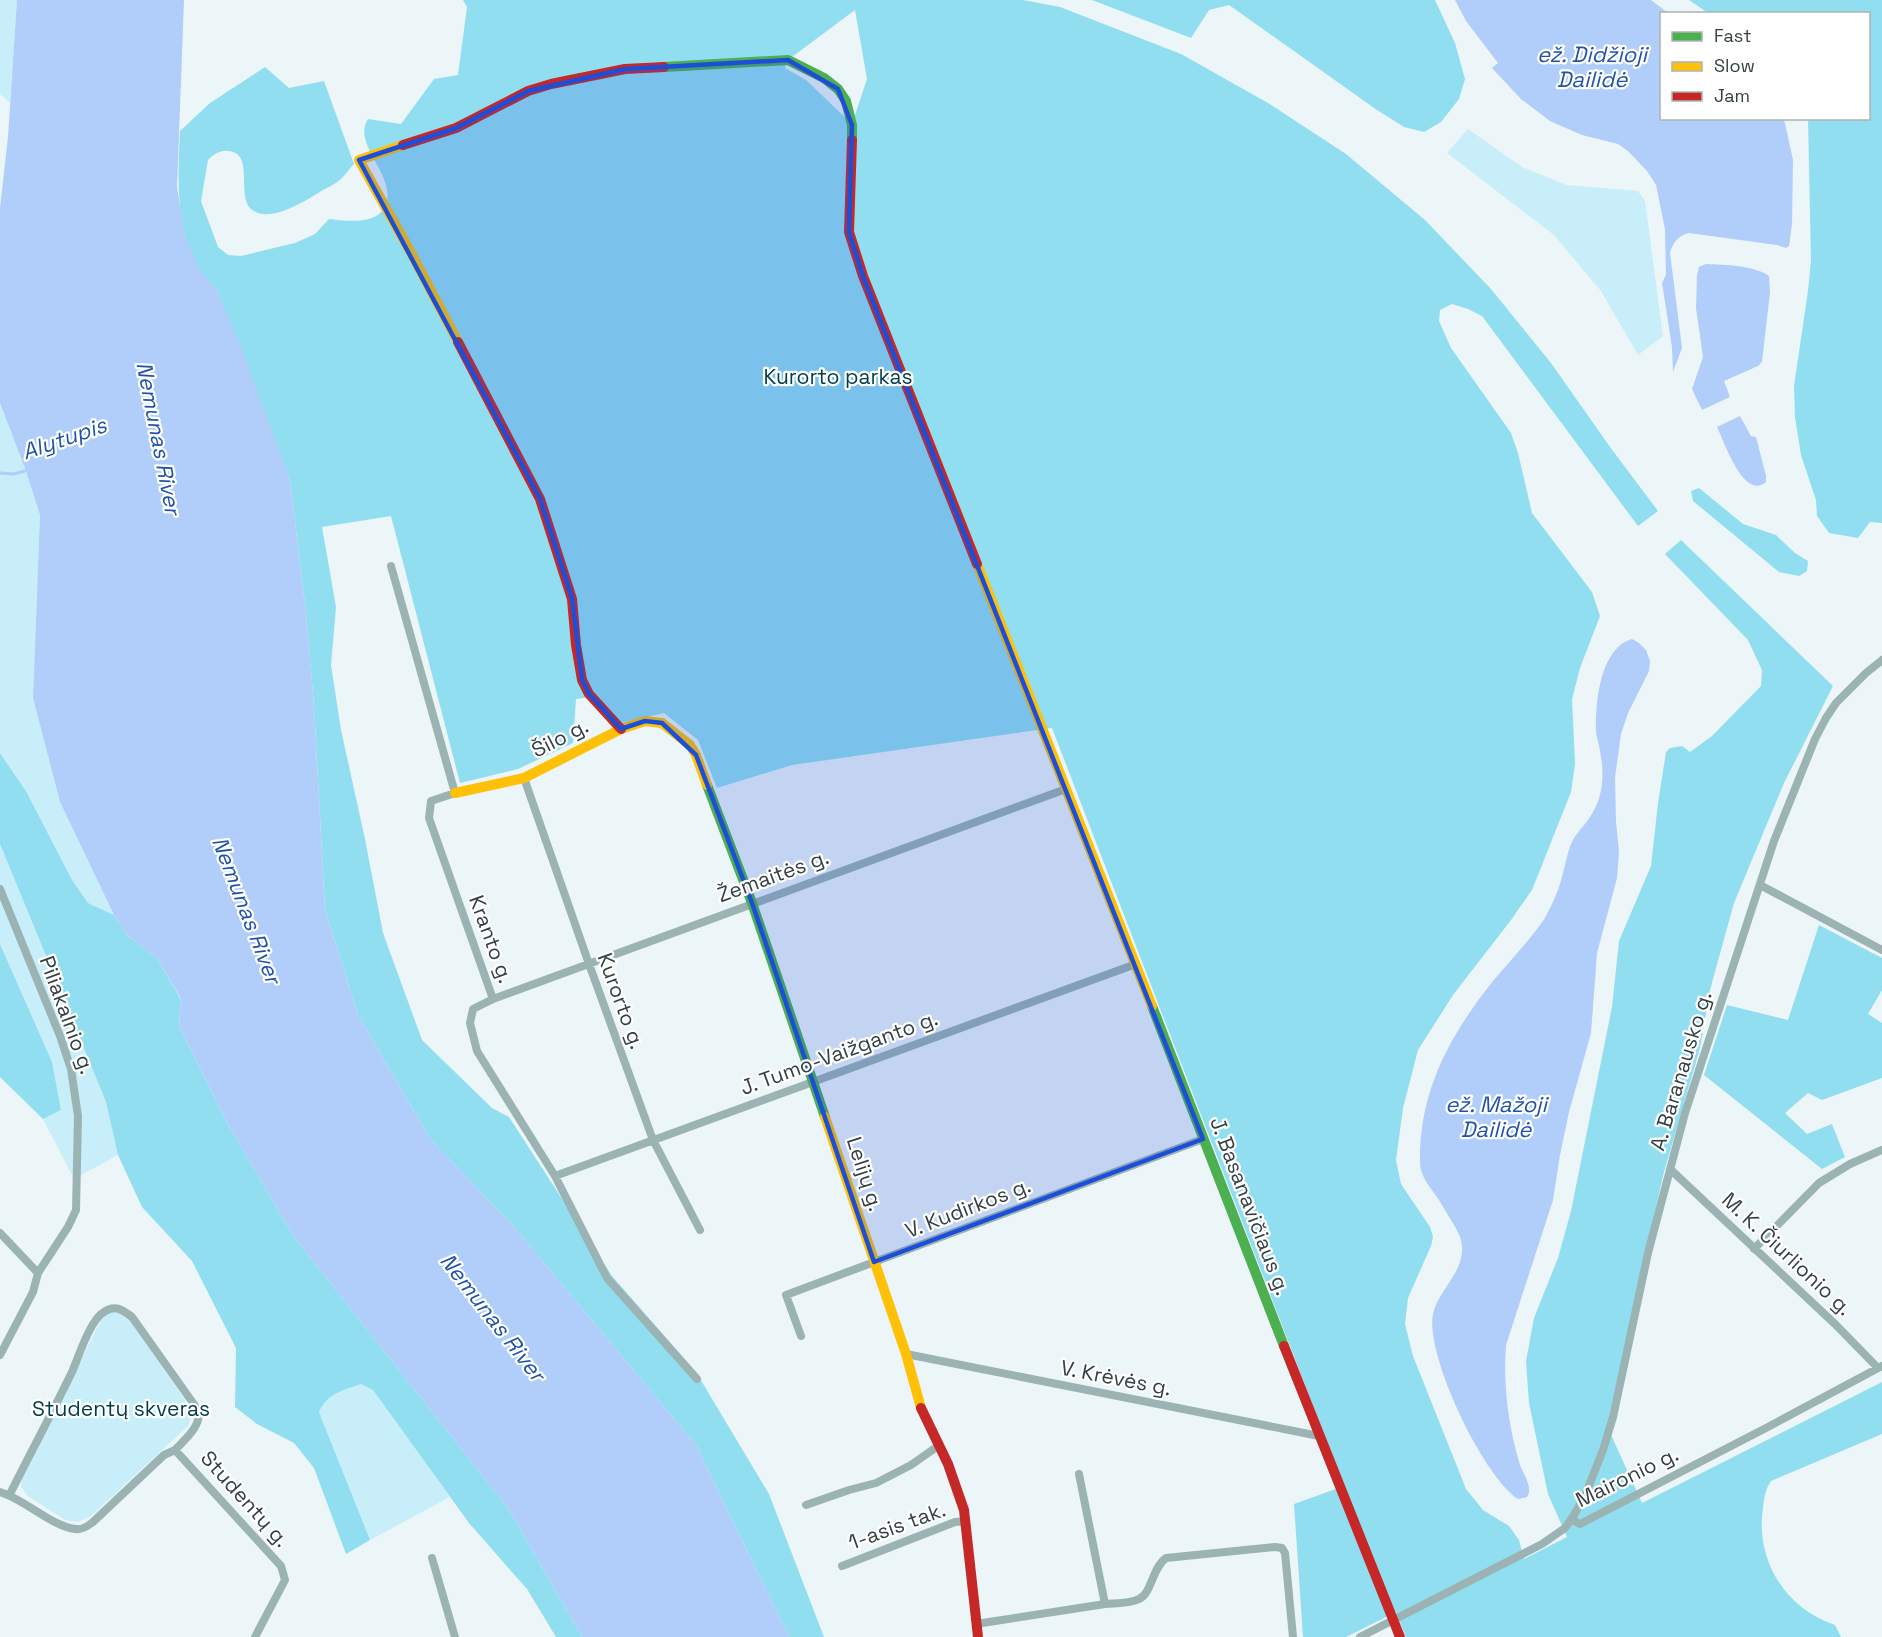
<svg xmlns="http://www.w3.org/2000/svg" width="1882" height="1637" font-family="'Space Grotesk',sans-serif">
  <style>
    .green { fill: #c8eefa }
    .forest { fill: #91def1; fill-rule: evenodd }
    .water { fill: #b1cdf9 }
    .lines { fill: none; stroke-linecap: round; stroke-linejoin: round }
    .stream { stroke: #b1cdf9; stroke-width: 3 }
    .street { stroke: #9bb3b3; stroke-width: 8 }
    .fast { stroke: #4caf50; stroke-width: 10 }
    .slow { stroke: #ffc107; stroke-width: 10 }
    .jam { stroke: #c62828; stroke-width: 10 }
    .marked { fill: #1d4ed8; fill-opacity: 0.2; stroke: #1d4ed8; stroke-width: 4.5; stroke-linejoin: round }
    .labels { text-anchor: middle; stroke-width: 4.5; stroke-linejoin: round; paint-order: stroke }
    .park-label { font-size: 21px; fill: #003c49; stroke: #fff }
    .street-label { font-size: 21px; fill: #333f42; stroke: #fff }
    .water-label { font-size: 22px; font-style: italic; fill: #2152aa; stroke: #fff }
  </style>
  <rect width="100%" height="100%" fill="#ecf5f8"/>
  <!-- green -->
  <path class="green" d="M0 0H17L10 103 0 94Z
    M1468 129 1522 167 1566 185 1638 191 1645 201 1663 336 1638 355 1601 291 1554 235 1447 153Z
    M0 403 26 471 40 515 33 698 60 802 114 915 88 903 72 880 26 791 0 753Z
    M0 844 106 1102 118 1155 74 1179 43 1119 61 1110 52 1062 0 944Z
    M115 1312 127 1316 189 1406 191 1417 188 1426 91 1516 78 1522 65 1520 28 1496 21 1487 22 1478 101 1320 107 1314Z
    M361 1384 373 1390 450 1497 370 1540 319 1412C328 1393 343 1391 361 1384Z"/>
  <!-- forest -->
  <path class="forest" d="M463 0H1023L1060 7 1181 54 1268 103 1346 154 1425 220 1491 289 1551 363 1610 447 1658 511 1638 526 1482 316 1468 309 1452 304 1440 310 1439 321 1451 348 1511 433 1518 453 1532 513 1592 592 1600 616 1580 668 1572 699 1575 764 1571 792 1532 890 1511 920 1453 995 1418 1050 1403 1108 1396 1160 1401 1184 1430 1227 1433 1237 1431 1246 1408 1298 1405 1324 1413 1356 1466 1489 1483 1510 1509 1526 1519 1540 1524 1559 1567 1537 1548 1494 1529 1403 1526 1361 1534 1318 1558 1258 1571 1211 1612 1007 1619 941 1651 866 1658 803 1666 752 1670 748 1682 746 1690 752 1712 736 1761 686 1762 670 1748 640 1665 554 1681 540 1833 686 1784 783 1734 903 1710 990 1700 1048 1664 1172 1607 1426 1642 1503 1882 1382V1434L1771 1481C1765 1490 1764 1498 1763 1508 1755 1559 1785 1609 1835 1625L1841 1637H1406L1396 1612 1346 1637H1303L1294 1504 1344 1486 1052 728 792 765 717 788 698 740 664 713 621 723 590 697 576 699 573 743 518 769 460 783 391 516 322 527 336 607 331 665 341 730 365 839 383 933 422 1040 492 1108 509 1117 612 1276 696 1372 769 1494 824 1637H789L696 1445 514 1227 431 1140 358 1015 325 909 314 706 306 613 290 480 217 290C211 283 203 276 198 269 175 227 178 176 180 131L210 103 265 67 289 88 324 81 354 164C350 168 346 174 342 178 337 183 329 187 323 190 307 200 269 225 251 209 236 194 255 153 228 151 220 150 213 155 208 160L201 201 218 247 228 255 241 256 295 243 315 234 329 219C345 221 376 225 385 207 399 177 351 145 368 119L401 124 434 79 458 75 467 7ZM855 10 867 79 852 124 806 80 785 68 788 60Z
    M1092 0H1435L1455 43 1465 79 1459 99 1441 122 1424 132 1404 127 1377 110 1229 5 1209 10 1191 38Z
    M1689 0H1882V523L1870 522 1858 538 1829 533 1817 516 1816 500 1801 455 1795 417 1794 386 1808 291 1811 260 1808 119 1868 118V14L1708 13Z
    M1699 488 1743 524 1776 535 1795 553 1808 561 1807 571 1799 576 1779 572 1693 501 1691 491Z
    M0 753 26 791 72 880 88 903 114 915 127 935 157 958 181 1000 179 1026 225 1119 294 1237 508 1508 582 1637H556L527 1589 469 1523 373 1390 361 1384C342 1391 328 1393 319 1412L370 1540 346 1554 314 1468 294 1443 257 1424 235 1407 236 1348 192 1261 142 1207 118 1155 106 1102 0 844Z
    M1819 925 1882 958V990L1868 1014 1882 1023V1078L1822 1100 1808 1093 1785 1113 1807 1134 1832 1124 1845 1157 1822 1169 1704 1075 1727 1005 1788 1020Z
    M0 944 52 1062 61 1110 43 1119 0 1077Z"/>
  <!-- water -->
  <path class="water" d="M17 0H184L177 187 185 235 199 269 217 290 242 350 290 480 306 613 314 706 325 909 358 1015 431 1140 514 1227 696 1445 789 1637H582L508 1508 294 1237 225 1119 179 1026 181 999 157 958 127 935 114 915 60 802 33 698 40 515 26 471 0 403V208L8 137Z
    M1455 0H1651L1668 13 1662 14V118L1784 119 1793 160 1792 224 1789 246 1786 248 1777 245 1689 233C1678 236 1673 242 1670 253L1682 348 1673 372 1672 347 1662 283 1666 275 1665 229 1656 185 1647 171 1628 151 1618 144 1582 135 1550 121 1521 99 1492 68 1498 63 1466 21Z
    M1706 264C1724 265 1754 265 1769 276L1770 292 1762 362 1758 366 1724 381 1730 397 1702 410 1692 389 1703 357 1696 308 1697 276 1699 267Z
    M1740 416 1751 436 1756 437 1766 476V482C1762 485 1758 487 1753 485 1737 479 1724 442 1717 427Z
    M1632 639 1639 643 1646 650 1650 661 1649 671 1628 713 1621 734 1615 778 1616 822 1619 852 1617 878 1597 953 1591 1033 1569 1112 1560 1155 1553 1200 1506 1345C1503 1384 1508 1424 1519 1462 1522 1473 1534 1487 1527 1497L1518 1499C1483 1476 1425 1355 1433 1314 1438 1291 1463 1273 1462 1248 1462 1239 1458 1232 1454 1225 1449 1217 1444 1208 1439 1200 1431 1188 1420 1177 1420 1162 1419 1091 1450 1035 1493 981 1509 962 1528 942 1543 921 1551 908 1558 892 1562 877 1565 866 1567 854 1571 844 1576 832 1587 824 1593 812 1604 793 1604 772 1600 751 1599 745 1597 738 1596 732 1595 703 1600 648 1632 639Z"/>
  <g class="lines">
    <!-- stream -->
    <path class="stream" d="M0 473 14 474 28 470"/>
    <!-- street -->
    <path class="street" d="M391 566 455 793 431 801 429 818 493 999 473 1009 470 1023 477 1051 555 1176 607 1278 697 1379
      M524 778 589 964 653 1140 700 1230
      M1760 885 1882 950
      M0 889 60 1036 71 1069 78 1116 76 1210 68 1227 38 1273 33 1292 0 1355
      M493 999 1066 789
      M1670 1169 1835 1324 1878 1368
      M555 1176 1136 964
      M0 1233 38 1273
      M1754 1249 1819 1183 1850 1164 1882 1150
      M801 1336 786 1295 1203 1139
      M906 1354 1319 1436
      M1079 1474 1105 1604C1115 1603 1130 1604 1139 1599 1152 1593 1152 1568 1166 1558L1275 1547 1282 1548 1285 1553 1293 1637
      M0 1492C23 1498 54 1528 76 1529 82 1530 88 1526 93 1522L164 1455 175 1450 281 1566 285 1580 255 1637
      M10 1494C30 1454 52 1413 72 1372 79 1356 90 1320 104 1312 115 1304 123 1310 132 1317L198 1410C202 1426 185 1439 175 1450
      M806 1505 849 1490 876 1483 911 1465 938 1446
      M1571 1519 1580 1524 1766 1428 1882 1366
      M432 1558 455 1637
      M842 1566 955 1522 966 1521
      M976 1624 1105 1604
      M1360 1637 1542 1544 1565 1528 1574 1515 1584 1498 1603 1450 1613 1417 1648 1253 1685 1113 1774 841 1815 739 1826 718 1836 703 1866 673 1882 660"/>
    <!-- fast -->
    <path class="fast" d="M664 67 788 60 824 78 838 89 846 101 852 125V140
      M707 785 752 903 825 1117
      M1152 1006 1284 1346"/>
    <!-- slow -->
    <path class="slow" d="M403 145 359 160 410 251 458 342
      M977 564 1152 1006
      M455 793 524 778 621 729 645 721 662 723 690 745 696 755 707 785
      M825 1117 906 1354 921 1408"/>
    <!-- jam -->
    <path class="jam" d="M852 140 849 232 863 276 977 564
      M403 145 456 128 528 91 551 84 625 69 664 67
      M458 342 540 499 572 599 576 645 582 680 589 694 621 729
      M1284 1346 1400 1637
      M921 1408 948 1464 964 1510 978 1637"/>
  </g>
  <!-- marked area -->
  <path class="marked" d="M788 60 838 89 852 125 849 232 863 276 1203 1139 874 1262 752 903 696 755 662 723 645 721 621 729 589 694 582 680 572 599 540 499 359 160 456 128 528 91 625 69Z"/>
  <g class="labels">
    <!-- park labels -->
    <g class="park-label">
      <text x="838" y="384">Kurorto parkas</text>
      <text x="121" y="1416">Studentų skveras</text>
    </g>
    <!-- street labels -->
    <g class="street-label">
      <text transform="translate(560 738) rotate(-27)" y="7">Šilo g.</text>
      <text transform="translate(773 876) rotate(-20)" y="7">Žemaitės g.</text>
      <text transform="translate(491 939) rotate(70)" y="7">Kranto g.</text>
      <text transform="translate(621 1001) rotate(70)" y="7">Kurorto g.</text>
      <text transform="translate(67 1015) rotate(70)" y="7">Piliakalnio g.</text>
      <text transform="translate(839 1053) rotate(-20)" y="7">J. Tumo-Vaižganto g.</text>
      <text transform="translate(1681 1071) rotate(-73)" y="7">A. Baranausko g.</text>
      <text transform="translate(865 1174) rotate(72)" y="7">Lelijų g.</text>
      <text transform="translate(1250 1206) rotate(69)" y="7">J. Basanavičiaus g.</text>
      <text transform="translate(968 1208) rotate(-21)" y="7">V. Kudirkos g.</text>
      <text transform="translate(1787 1254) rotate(43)" y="7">M. K. Čiurlionio g.</text>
      <text transform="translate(1116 1378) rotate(11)" y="7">V. Krėvės g.</text>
      <text transform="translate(1627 1477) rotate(-26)" y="7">Maironio g.</text>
      <text transform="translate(245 1499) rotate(48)" y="7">Studentų g.</text>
      <text transform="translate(897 1526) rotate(-20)" y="7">1-asis tak.</text>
    </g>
    <!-- water labels -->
    <g class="water-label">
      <text x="1592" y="62">ež. Didžioji<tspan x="1592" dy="25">Dailidė</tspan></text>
      <text transform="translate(64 438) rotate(-19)" y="8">Alytupis</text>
      <text transform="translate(159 438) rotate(79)" y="8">Nemunas River</text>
      <text transform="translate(247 910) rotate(69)" y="8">Nemunas River</text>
      <text x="1496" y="1112">ež. Mažoji<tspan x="1496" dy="25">Dailidė</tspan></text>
      <text transform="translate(493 1317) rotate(52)" y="8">Nemunas River</text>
    </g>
  </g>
  <!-- legend -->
  <rect x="1660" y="12" width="210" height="108" fill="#ffffff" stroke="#adb2b3" stroke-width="1.5"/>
  <rect x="1672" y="32" width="30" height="9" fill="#4caf50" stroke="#adb2b3" stroke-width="1.5"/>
  <text x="1714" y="42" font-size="18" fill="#333f42">Fast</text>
  <rect x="1672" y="62" width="30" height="9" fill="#ffc107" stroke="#adb2b3" stroke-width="1.5"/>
  <text x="1714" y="72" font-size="18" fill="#333f42">Slow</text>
  <rect x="1672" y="92" width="30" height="9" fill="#c62828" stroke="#adb2b3" stroke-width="1.5"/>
  <text x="1714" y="102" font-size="18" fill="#333f42">Jam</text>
</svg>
